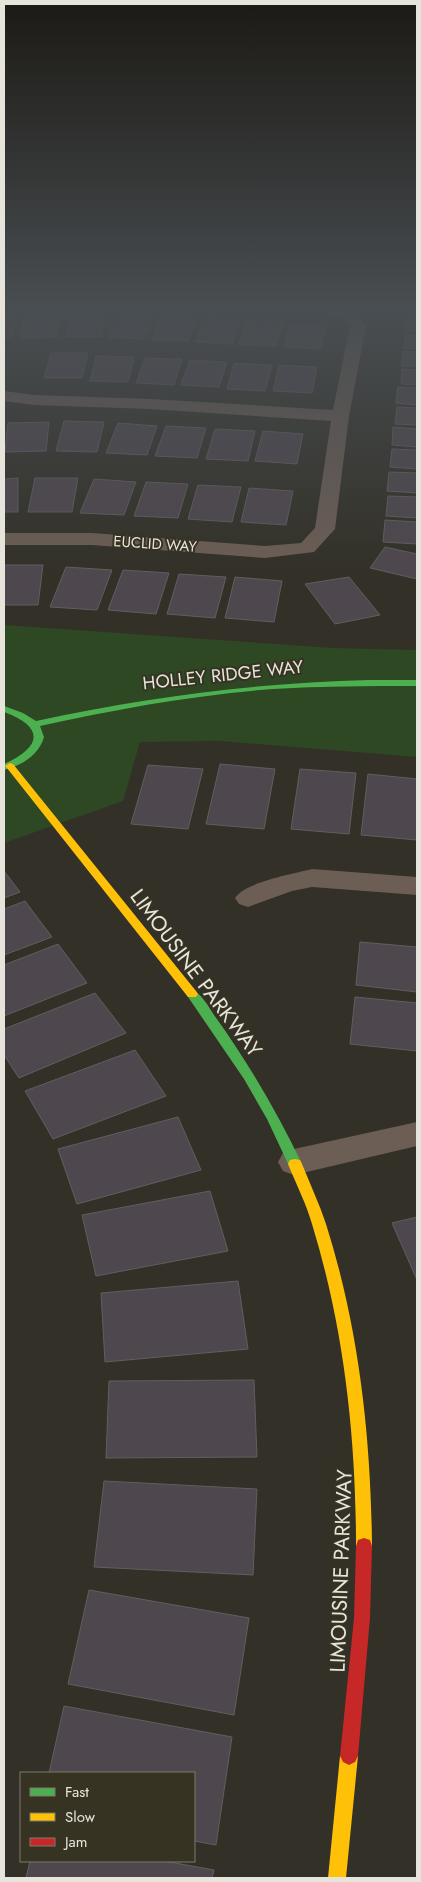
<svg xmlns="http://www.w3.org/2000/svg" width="421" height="1882" font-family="Jost,sans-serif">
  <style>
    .green { fill: #2d4822 }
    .building { fill: #4f474e; stroke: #615f5e }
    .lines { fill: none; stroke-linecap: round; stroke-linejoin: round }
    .street { fill: #6c5e55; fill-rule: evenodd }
    .fast { fill: #4caf50; fill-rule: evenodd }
    .slow { fill: #ffc107; fill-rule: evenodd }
    .jam { fill: #c62828; fill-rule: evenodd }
    .labels { text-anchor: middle; stroke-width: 4; stroke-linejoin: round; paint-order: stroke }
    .far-street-label { font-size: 15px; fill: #e7e5db; stroke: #363323 }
    .street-label { font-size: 18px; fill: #e7e5db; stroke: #363323 }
    .near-street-label { font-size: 21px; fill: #e7e5db; stroke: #363323 }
  </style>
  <rect width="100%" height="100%" fill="#323027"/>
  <!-- green -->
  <path class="green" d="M4 625 334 648 417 650V757L219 741 140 742 123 801 4 843Z"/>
  <!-- building -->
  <path class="building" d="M59 314 57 337 20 338 24 315Z
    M71 314 106 315 101 337H65Z
    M4 315H15L12 337 4 338Z
    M119 315 153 316 144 339 108 337Z
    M161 317 197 319 188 341 152 340Z
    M406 317 417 318V331L405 330Z
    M204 319 239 321 232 344 196 342Z
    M246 322 282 323 276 346 239 345Z
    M290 324 325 325 321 349 284 347Z
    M405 334 417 335V349L404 348Z
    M403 351 417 352V366H401Z
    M51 353H88L82 378H44Z
    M96 356 134 357 128 382 90 381Z
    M145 358 182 359 174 385 136 383Z
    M190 360 227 362 219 387 181 385Z
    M234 363 272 365 265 391 227 389Z
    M279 365 317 367 312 393 273 391Z
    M402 369 417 370V385L401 384Z
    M398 387 417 388V405L396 403Z
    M397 407 417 408V425L395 424Z
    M64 421 104 422 97 452 56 451Z
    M49 422 46 451 5 452 8 423Z
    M118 423 157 426 147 455 106 453Z
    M166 426 206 428 197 458 155 456Z
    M393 427 417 429V447L392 445Z
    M215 429 255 431 248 461 206 459Z
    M263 431 303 434 297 464 255 461Z
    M392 449 417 450V469L390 467Z
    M389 472 417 473V493L387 491Z
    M18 478V512H4V479Z
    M35 478H78L72 512H28Z
    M94 479 136 482 124 515 80 513Z
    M146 482 188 484 178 518 134 516Z
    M198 485 241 487 232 522 188 519Z
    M249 488 293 491 286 525 241 522Z
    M388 496 417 497V518L386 516Z
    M385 520 417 522V544L383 542Z
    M385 547 417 554V579L370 568Z
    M4 565H43L38 605H4Z
    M66 567 112 570 97 610 50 607Z
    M123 570 169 573 156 614 108 610Z
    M179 574 226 577 215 618 167 614Z
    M235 577 282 581 274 622 225 618Z
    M349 577 380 615 335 624 305 584Z
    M220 764 275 769 264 829 206 824Z
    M148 765 203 769 188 829 131 824Z
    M300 769 356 773 349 834 291 829Z
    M368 774 417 779V840L361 835Z
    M4 871 20 892 4 898Z
    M25 901 52 937 4 955V909Z
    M360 942 417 947V992L356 985Z
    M58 944 87 983 4 1016V965Z
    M95 993 126 1033 19 1078 4 1055V1029Z
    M355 997 417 1003V1051L350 1044Z
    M135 1050 166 1096 53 1139 25 1091Z
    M178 1117 201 1170 77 1204 58 1149Z
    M210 1191 228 1251 96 1276 82 1215Z
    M417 1217V1280L392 1223Z
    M238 1281 248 1349 105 1362 101 1293Z
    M254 1380 257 1457 106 1458 109 1381Z
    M104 1481 257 1489 253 1575 94 1567Z
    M89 1590 249 1618 234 1715 68 1684Z
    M64 1706 232 1737 216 1845 194 1841V1773H49Z
    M30 1861H164L214 1870 212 1878H26Z"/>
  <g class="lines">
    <!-- street -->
    <path class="street" d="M323 311H354L366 326 349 416 335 529 314 552 265 558 92 545H4V533H92L265 546 301 543 315 528 331 421 150 409 34 405 4 401V391L34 395 150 399 333 410 350 326 343 317 326 314Z
      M312 869 417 877V895L312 887 292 891 248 907 239 904 235 898C245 882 293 874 312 869Z
      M417 1122V1146L294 1175 283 1171 278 1162 283 1153 294 1149Z"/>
    <!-- fast -->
    <path class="fast" d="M368 680H417V686C369 686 321 686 273 689 194 695 117 709 40 726L44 737C39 755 21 766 4 770V764C42 747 45 727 4 712V706L23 713 36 721C146 697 255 683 368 680Z
      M192 990C201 993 209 1007 214 1015 248 1062 277 1112 302 1164L300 1168 295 1169 290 1168 267 1119 244 1079 186 994Z"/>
    <!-- slow -->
    <path class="slow" d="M10 763 13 764 196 991 198 994 196 997H188L7 768 5 766Z
      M295 1159 300 1160 302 1164C310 1184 319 1203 326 1224 359 1328 371 1437 372 1546L370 1552 364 1554 358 1552 356 1546C356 1437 344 1328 312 1224 306 1203 296 1184 288 1164L290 1160Z
      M349 1747 355 1750 358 1756 346 1878H328L340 1756 343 1750Z"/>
    <!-- jam -->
    <path class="jam" d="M364 1538 370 1540 372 1546 370 1618 358 1756 355 1762 349 1765 343 1762 340 1756 354 1618 356 1546 358 1540Z"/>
  </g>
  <!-- sky -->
  <linearGradient id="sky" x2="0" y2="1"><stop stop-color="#1c1a15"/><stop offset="0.54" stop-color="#494e52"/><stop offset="1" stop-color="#494e52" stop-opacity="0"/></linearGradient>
  <rect width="421" height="574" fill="url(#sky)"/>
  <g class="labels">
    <!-- far-street labels -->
    <g class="far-street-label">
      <text transform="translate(155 544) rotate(4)" y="5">EUCLID WAY</text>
    </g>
    <!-- street labels -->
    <g class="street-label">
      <text transform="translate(223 675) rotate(-6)" y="6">HOLLEY RIDGE WAY</text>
    </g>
    <!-- near-street labels -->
    <g class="near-street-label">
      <text transform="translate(196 973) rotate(53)" y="7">LIMOUSINE PARKWAY</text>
      <text transform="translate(341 1571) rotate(-88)" y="7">LIMOUSINE PARKWAY</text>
    </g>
  </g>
  <!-- border -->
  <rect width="421" height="1882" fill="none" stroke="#e7e5db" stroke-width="10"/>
  <!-- legend -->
  <rect x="20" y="1772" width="175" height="90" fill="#363323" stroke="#7d7a6d"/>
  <rect x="30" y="1788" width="25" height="8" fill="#4caf50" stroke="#7d7a6d"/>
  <text x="65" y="1797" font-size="15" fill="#e7e5db">Fast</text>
  <rect x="30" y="1813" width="25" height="8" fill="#ffc107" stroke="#7d7a6d"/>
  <text x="65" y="1822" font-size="15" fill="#e7e5db">Slow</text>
  <rect x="30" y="1838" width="25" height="8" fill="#c62828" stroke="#7d7a6d"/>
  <text x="65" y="1847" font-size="15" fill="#e7e5db">Jam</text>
</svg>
